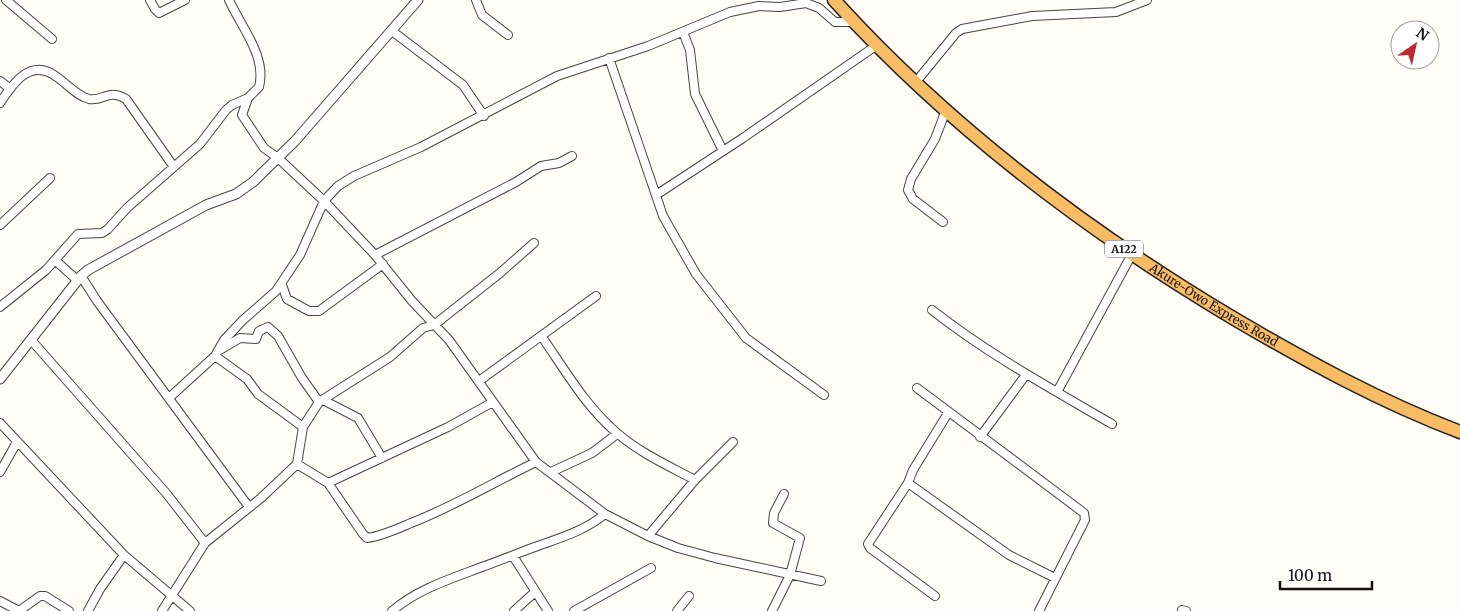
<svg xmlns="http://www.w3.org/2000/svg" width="1460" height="611" font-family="Merriweather,serif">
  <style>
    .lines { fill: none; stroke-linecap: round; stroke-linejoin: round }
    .minor-casing { stroke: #444; stroke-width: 10 }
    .tertiary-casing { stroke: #444; stroke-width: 11 }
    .trunk-casing { stroke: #222; stroke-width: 15 }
    .minor { stroke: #fff; stroke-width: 8 }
    .tertiary { stroke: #fff; stroke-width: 9 }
    .trunk { stroke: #f7bc64; stroke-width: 12 }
    .labels { text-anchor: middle; stroke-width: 5; stroke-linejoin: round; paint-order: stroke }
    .shield { fill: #fff; stroke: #585858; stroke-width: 1 }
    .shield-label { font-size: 11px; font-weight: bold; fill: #111 }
    .street-label { font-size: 12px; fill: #111; stroke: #fff }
  </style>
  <rect width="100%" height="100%" fill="#fffdf5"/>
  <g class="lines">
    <!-- minor casing -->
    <g class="minor-casing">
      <path id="minor" d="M6 0 52 39
        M150 0 155 9 159 13 185 0
        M476 0 482 15 508 35
        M392 31 463 85 484 116
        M683 32 690 50 695 94 723 151
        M609 58 663 216 696 274 746 338 824 395
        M0 81 9 88
        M915 83 956 33 962 29 1032 16 1116 12 1147 0
        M248 98 242 115 264 148 278 158 324 201 375 255 412 301 449 340 536 462 605 514 648 536 678 548 715 558 821 581
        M0 103C13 83 31 57 57 77 67 84 77 96 89 99 103 102 108 88 126 99L174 167
        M656 195 743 138 877 45
        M943 222 913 199 908 190 911 179 935 139 946 110
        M0 225 50 178
        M375 255 516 182 541 166 559 163 572 156
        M56 261 77 280
        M81 276 97 301 249 507
        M282 285 287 299 309 311H319L383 264
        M0 307 46 270 78 234 102 233 108 229 127 208 200 144 226 110 232 105 248 98 259 87C267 56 241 27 229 0
        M932 310C988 354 1050 388 1112 424
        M542 337C565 370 586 407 617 433 640 453 669 466 695 480
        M32 341 166 493 205 543
        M218 351 240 338 256 339 259 331 268 327 278 336 302 378 319 402
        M215 356 247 379 258 394 303 427
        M479 381 596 296
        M917 388 1084 513 1085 520 1039 611
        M1057 392 1132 254
        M170 397 215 356 224 340 243 320 276 291 300 255 324 201 338 186 354 176 421 147 557 76 648 46 730 12 759 6 780 7 806 3 819 8 835 22H854
        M323 400 358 418 382 458
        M948 413 913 470 908 483 1009 555 1055 578
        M0 423 124 555 190 611
        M980 437 1025 376
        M297 464 303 427 319 402 390 357 423 328 434 325 500 273 534 243
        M0 472 17 442
        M551 472 592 453 617 434
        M328 483 448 427 493 402
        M908 483 868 544 870 548 935 596
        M648 536 695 480 733 442
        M513 556 548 611
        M0 601 19 611 40 596H45L69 611
        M1182 610 1186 611
        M88 611 100 589 124 555
        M162 611 205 543 261 498 297 464 328 483 363 534 367 538C382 536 397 529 411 523 455 506 494 482 536 462
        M392 611C418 589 450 579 482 567 499 561 516 554 532 548 559 538 583 532 605 514
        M514 611 535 592
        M574 611 651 568
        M677 611 689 596
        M772 611 790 575 800 538 773 523 774 513 784 494"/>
    </g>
    <!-- tertiary casing -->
    <g class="tertiary-casing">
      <path id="tertiary" d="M0 379 81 276 88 270 206 205 236 194 253 182 295 141 418 0"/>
    </g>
    <!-- trunk casing -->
    <g class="trunk-casing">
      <g id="trunk">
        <path id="s1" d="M834 0C949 127 1087 231 1233 318 1306 361 1381 402 1460 432"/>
      </g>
    </g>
    <!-- minor -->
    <use href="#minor" class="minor"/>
    <!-- tertiary -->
    <use href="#tertiary" class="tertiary"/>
    <!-- trunk -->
    <use href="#trunk" class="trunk"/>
  </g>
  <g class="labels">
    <!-- shield labels -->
    <rect class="shield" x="1105" y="240.5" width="38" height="17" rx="4"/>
    <g class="shield-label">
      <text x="1124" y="253">A122</text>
    </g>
    <!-- street labels -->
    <g class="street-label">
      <text dy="4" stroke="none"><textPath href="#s1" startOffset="489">Akure-Owo Express Road</textPath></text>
    </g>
  </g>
  <!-- north arrow -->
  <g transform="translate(1415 45) rotate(34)"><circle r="24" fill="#ffffff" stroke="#a0a0a0"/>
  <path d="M0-4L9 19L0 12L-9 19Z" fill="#c4262e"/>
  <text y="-8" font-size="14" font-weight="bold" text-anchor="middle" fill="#111111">N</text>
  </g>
  <!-- scale -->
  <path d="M1280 581v8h92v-8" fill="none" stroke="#111111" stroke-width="2.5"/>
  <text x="1288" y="581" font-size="15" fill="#111111" stroke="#ffffff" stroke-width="4" paint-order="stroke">100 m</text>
</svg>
